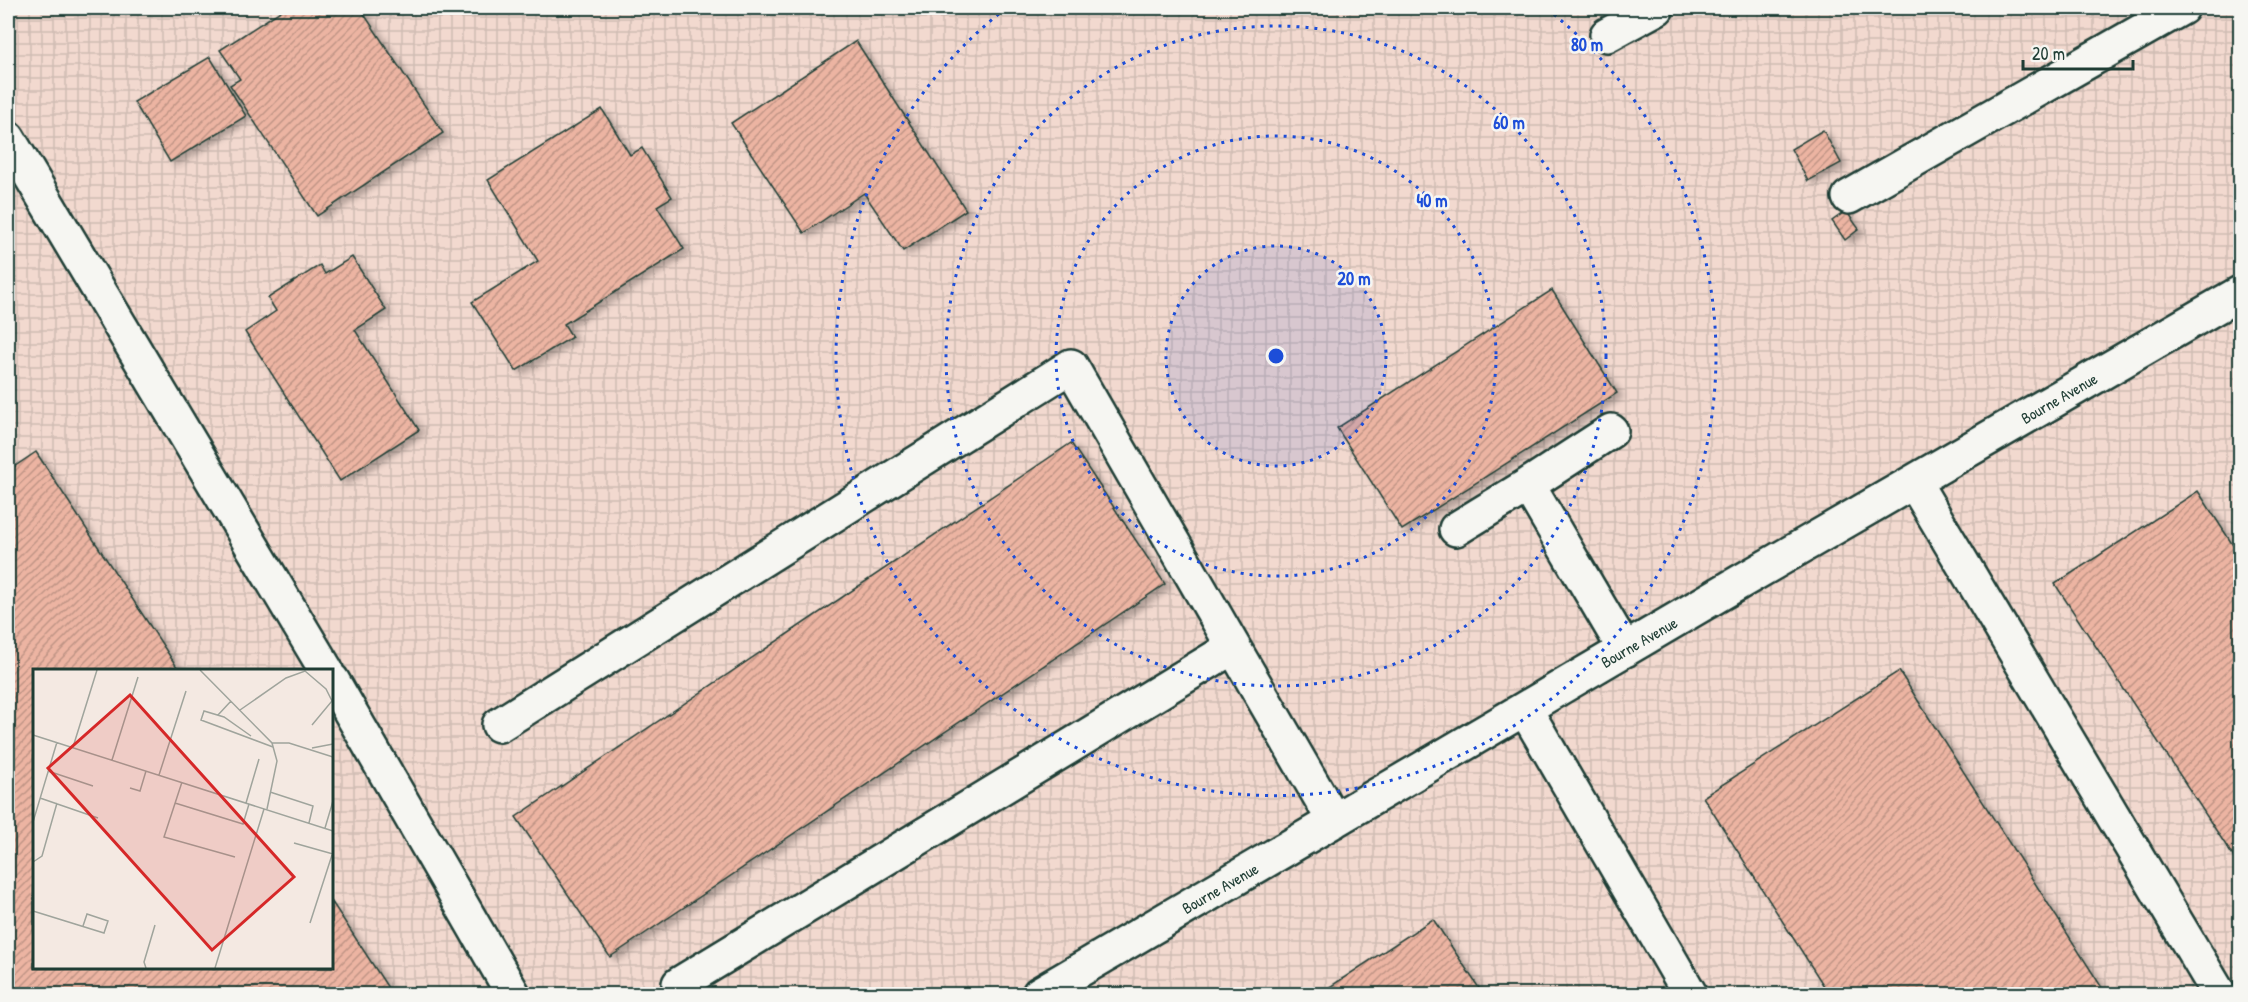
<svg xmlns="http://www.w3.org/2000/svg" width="2248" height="1002" font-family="'Patrick Hand',sans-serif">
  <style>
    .industrial { fill: url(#industrial-grid); fill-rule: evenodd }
    .building { fill: url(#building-hatch); stroke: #1f3d34; stroke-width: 1.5; filter: url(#shadow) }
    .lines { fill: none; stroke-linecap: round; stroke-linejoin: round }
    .minor-casing { stroke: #1f3d34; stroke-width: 38 }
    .minor { stroke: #f6f6f2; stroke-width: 33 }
    .ring { fill: none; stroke: #1d4ed8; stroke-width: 3; stroke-dasharray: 3 6 }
    .labels { text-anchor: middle; stroke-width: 5; stroke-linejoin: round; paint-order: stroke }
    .street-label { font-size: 16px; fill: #1f3d34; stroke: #f6f6f2 }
    .inset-road { fill: none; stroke: #9fa49c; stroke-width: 1.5 }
    .view { fill: #d62828; fill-opacity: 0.15; stroke: #d62828; stroke-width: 3 }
    .inset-edge { fill: none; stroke: #1f3d34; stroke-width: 3 }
    .centre { fill: #1d4ed8; stroke: #f6f6f2; stroke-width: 3 }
    .ring-label { font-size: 18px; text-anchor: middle; font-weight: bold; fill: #1d4ed8; stroke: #f6f6f2; stroke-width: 5; stroke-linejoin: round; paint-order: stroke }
  </style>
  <defs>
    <pattern id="industrial-grid" width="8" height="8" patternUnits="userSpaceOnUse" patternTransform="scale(1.5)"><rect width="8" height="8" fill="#f2d9cf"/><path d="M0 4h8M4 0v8" fill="none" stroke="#cfbbb2"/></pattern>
    <pattern id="building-hatch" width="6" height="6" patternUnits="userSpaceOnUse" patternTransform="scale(1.5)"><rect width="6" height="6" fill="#ecb4a2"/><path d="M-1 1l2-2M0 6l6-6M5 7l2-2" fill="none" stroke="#bf9485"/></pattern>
    <filter id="shadow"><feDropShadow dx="6" dy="4" stdDeviation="3" flood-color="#0004"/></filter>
  </defs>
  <rect width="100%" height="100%" fill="#f4e9e2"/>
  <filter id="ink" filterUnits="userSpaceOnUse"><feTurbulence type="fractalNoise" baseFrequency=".0167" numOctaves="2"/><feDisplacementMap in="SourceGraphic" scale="12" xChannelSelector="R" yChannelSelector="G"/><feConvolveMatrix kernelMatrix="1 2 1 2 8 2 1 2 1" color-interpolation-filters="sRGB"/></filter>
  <g filter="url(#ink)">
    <!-- industrial -->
    <path class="industrial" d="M8 8H2240V994H8ZM34 670H332V968H34Z"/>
    <!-- building -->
    <path class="building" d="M285 8H360L443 133 317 216 230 85 240 79 220 50Z
      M856 41 966 210 903 251 864 193 804 233 731 123Z
      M210 57 246 116 170 162 134 102Z
      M602 109 630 155 642 148 672 197 657 206 684 249 564 324 572 337 516 371 472 302 538 261 488 180Z
      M1823 130 1841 163 1808 181 1791 149Z
      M1846 211 1859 229 1845 240 1832 221Z
      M352 257 386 310 355 330 419 430 340 481 245 332 276 311 268 298 320 265 325 274Z
      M1552 290 1617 393 1402 530 1337 428Z
      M1071 443 1165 584 610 957 516 817Z
      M36 452 179 670H34V968H332V902L392 994H8V471Z
      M2198 491 2240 556V867L2055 584Z
      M1899 671 2106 994H1829L1703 797Z
      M1433 919 1483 994H1319Z"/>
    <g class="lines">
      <!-- minor casing -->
      <g class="minor-casing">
        <path id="minor" d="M1607 35 1657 8
          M8 138 326 670
          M1849 197 2182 8
          M1611 431 1528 485 1625 650
          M1914 482 2219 994
          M1456 529 1528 485
          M332 680 513 994
          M1525 709 1690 994
          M499 725 1071 366 1334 821
          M685 994 679 984 1233 647
          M1039 994 1740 582 2240 293"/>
      </g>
      <!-- minor -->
      <use href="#minor" class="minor"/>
    </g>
  </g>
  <!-- distance rings -->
  <circle cx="1276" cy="356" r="110" fill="#1d4ed8" fill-opacity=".12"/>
  <g class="ring">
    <circle cx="1276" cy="356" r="110"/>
    <circle cx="1276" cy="356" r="220"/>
    <circle cx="1276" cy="356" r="330"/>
    <path d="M1547 9A440 440 0 1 1 1005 9"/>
  </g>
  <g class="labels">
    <!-- street labels -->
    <g class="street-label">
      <text transform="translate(2059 398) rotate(-30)" y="6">Bourne Avenue</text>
      <text transform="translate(1639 642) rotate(-30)" y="6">Bourne Avenue</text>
      <text transform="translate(1220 888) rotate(-30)" y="6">Bourne Avenue</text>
    </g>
  </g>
  <!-- overview -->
  <g transform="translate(33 669)">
    <rect width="300" height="300" fill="#f4e9e2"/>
    <path class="inset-road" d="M167 1 239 74 244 92 234 140M207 41 253 9 272 2 293 20 299 32 279 56M185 46 198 32M0 66 300 162M218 67 191 48 171 42 168 51 240 78M239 74H256L300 88M40 78 64 1M279 79 300 75M79 91 105 8M15 102 60 117M126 106 153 22M149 113 131 168 202 188M97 119 107 122 113 102M237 123 280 137 276 154M7 129 65 149M142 134 210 155 216 135M213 134 226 90M0 153 24 73M292 159 300 132M261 174 300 185M0 193 9 187 24 134M0 242 71 264 75 252 54 245 50 257M277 254 299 186M113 299 111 293 122 256M182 299 231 140"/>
    <path class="view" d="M97 26 261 208 179 281 15 99Z"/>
    <rect width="300" height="300" class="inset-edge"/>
  </g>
  <circle cx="1276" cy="356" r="9" class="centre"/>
  <g class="ring-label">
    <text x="1587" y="51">80 m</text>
    <text x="1509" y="129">60 m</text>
    <text x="1432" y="207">40 m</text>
    <text x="1354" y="285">20 m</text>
  </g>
  <!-- margin -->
  <rect width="2248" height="1002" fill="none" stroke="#f6f6f2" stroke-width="30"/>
  <rect x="15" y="15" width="2218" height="972" fill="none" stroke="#1f3d34" stroke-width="2" filter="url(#ink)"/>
  <!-- scale -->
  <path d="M2023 60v9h110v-9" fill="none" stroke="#1f3d34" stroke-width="3"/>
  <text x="2032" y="60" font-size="18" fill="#1f3d34" stroke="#f6f6f2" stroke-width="4.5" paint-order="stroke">20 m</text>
</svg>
